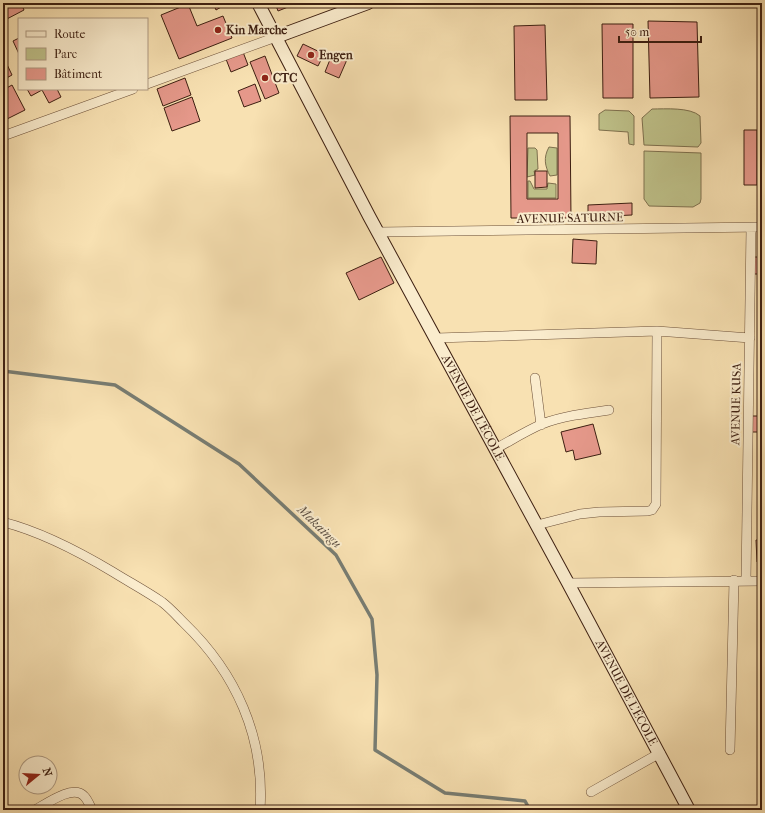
<svg xmlns="http://www.w3.org/2000/svg" width="765" height="813" font-family="'IM FELL French Canon',serif">
  <style>
    .green { fill: #bfc28a; stroke: #7e704e }
    .lines { fill: none; stroke-linecap: round; stroke-linejoin: round }
    .stream { stroke: #787d73; stroke-width: 3.5 }
    .building { fill: #e5988a; stroke: #3d1f11; fill-rule: evenodd }
    .street-casing { stroke: #6c5039; stroke-width: 10 }
    .secondary-casing { stroke: #3d1f11; stroke-width: 14 }
    .street { stroke: #faeccd; stroke-width: 9 }
    .secondary { stroke: #faeccd; stroke-width: 12 }
    .poi-dot { fill: #8f2418; stroke: #faeccd; stroke-width: 1.5 }
    .labels { text-anchor: middle; stroke-width: 4; stroke-linejoin: round; paint-order: stroke }
    .poi-label { font-size: 12px; font-weight: bold; fill: #3d1f11; stroke: #faeccd; text-anchor: start }
    .street-label { font-size: 12px; fill: #3d1f11; stroke: #faeccd }
    .water-label { font-size: 13px; font-style: italic; fill: #5b4e42; stroke: #faeccd }
  </style>
  <rect width="100%" height="100%" fill="#f8e1b2"/>
  <filter id="stains"><feTurbulence type="fractalNoise" baseFrequency=".005" numOctaves="4"/><feColorMatrix values="0 0 0 0 .2 0 0 0 0 .09 0 0 0 0 .02 0 0 0 .5 -.17"/></filter>
  <radialGradient id="worn" r=".72"><stop offset=".6" stop-color="#630" stop-opacity="0"/><stop offset="1" stop-color="#630" stop-opacity=".3"/></radialGradient>
  <!-- green -->
  <path class="green" d="M652 109C665 109 690 107 700 116L701 143 698 147 644 145 642 118Z
    M605 110 629 111 634 116V145L629 144 628 132 599 130V114Z
    M549 147 557 148V175L550 176C545 166 543 158 549 147Z
    M528 148H535L537 150 538 169 534 171 535 175 527 177Z
    M644 151 701 153V199L700 203 693 207 649 206 644 199Z
    M528 181H530L534 189H547L548 183 556 184V198H528Z"/>
  <g class="lines">
    <!-- stream -->
    <path class="stream" d="M3 371 115 385 239 464 336 555 372 619 377 675 375 750 445 793 525 801 530 810"/>
  </g>
  <!-- building -->
  <path class="building" d="M3 3H21L24 10 3 21Z
    M213 3H228L216 10Z
    M275 3H298L278 11Z
    M188 4 197 26 223 16 232 38 179 59 161 15Z
    M648 21 697 22 699 97 650 98Z
    M602 24H633V98H603Z
    M545 25 547 100H515L514 26Z
    M19 38V54L13 41Z
    M303 44 324 54 318 66 297 56Z
    M243 52 248 65 231 72 226 59Z
    M342 52 349 55 339 78 325 72 331 57 338 60Z
    M3 56 12 75 3 80Z
    M265 56 279 93 265 99 250 62Z
    M185 78 191 95 163 106 157 89Z
    M255 84 261 101 244 107 238 91Z
    M12 85 25 110 5 120 3 117V90Z
    M27 89H57L61 97 49 103 42 90 31 96Z
    M192 97 200 121 172 131 164 108Z
    M510 116H570L571 218H511ZM527 133H558V199H527Z
    M744 130H757V185H744Z
    M535 171H547V187L535 188Z
    M632 203V215L588 217V205Z
    M573 239 597 241 596 264 572 263Z
    M381 257 394 283 359 300 346 273Z
    M753 257H762V274H754Z
    M751 416H762V432H752Z
    M593 424 601 454 575 460 573 450 566 452 561 432Z
    M759 500H762V518L758 517Z
    M756 540H762V562H757Z"/>
  <g class="lines">
    <!-- street casing -->
    <g class="street-casing">
      <path id="street" d="M147 84 276 37
        M3 136 133 89
        M378 232 762 227
        M436 338 657 331 750 338
        M535 378 541 425
        M495 449C510 441 526 431 542 424 563 416 587 413 609 410
        M3 522C42 532 78 551 113 572 129 582 146 591 162 602 170 608 177 616 184 623 236 673 265 737 260 810
        M537 525 580 514 599 512 648 511 652 510 656 504 657 331
        M746 581 751 228
        M568 583 762 581
        M730 750 734 580
        M591 792 660 753
        M35 810C46 804 73 784 84 796 88 800 90 806 92 810"/>
    </g>
    <!-- secondary casing -->
    <g class="secondary-casing">
      <g id="secondary">
        <path id="s1" d="M258 3 369 216 568 583 689 810"/>
        <path d="M276 37 368 3"/>
      </g>
    </g>
    <!-- street -->
    <use href="#street" class="street"/>
    <!-- secondary -->
    <use href="#secondary" class="secondary"/>
  </g>
  <!-- markers -->
  <g class="poi-dot">
    <circle cx="218" cy="30" r="4"/>
    <circle cx="311" cy="55" r="4"/>
    <circle cx="265" cy="78" r="4"/>
  </g>
  <g class="labels">
    <!-- poi labels -->
    <g class="poi-label">
      <text x="226" y="34">Kin Marche</text>
      <text x="319" y="59">Engen</text>
      <text x="273" y="82">CTC</text>
    </g>
    <!-- street labels -->
    <g class="street-label">
      <text transform="translate(570 218) rotate(-1)" y="4">AVENUE SATURNE</text>
      <text transform="translate(736 404) rotate(-89)" y="4">AVENUE KUSA</text>
      <text dy="4" stroke="none"><textPath href="#s1" startOffset="458">AVENUE DE L'ÉCOLE</textPath></text>
      <text dy="4" stroke="none"><textPath href="#s1" startOffset="782">AVENUE DE L'ÉCOLE</textPath></text>
    </g>
    <!-- water labels -->
    <g class="water-label">
      <text transform="translate(320 526) rotate(44)" y="5">Makaingu</text>
    </g>
  </g>
  <!-- margin -->
  <rect width="765" height="813" fill="none" stroke="#f8e1b2" stroke-width="16"/>
  <rect x="4" y="4" width="757" height="805" fill="none" stroke="#3d1f11" stroke-width="2"/>
  <rect x="8" y="8" width="749" height="797" fill="none" stroke="#3d1f11"/>
  <!-- legend -->
  <rect x="18" y="18" width="130" height="72" fill="#faeccd" stroke="#ae9a82"/>
  <rect x="26" y="31" width="20" height="6" fill="#faeccd" stroke="#ae9a82"/>
  <text x="54" y="38" font-size="12" fill="#3d1f11">Route</text>
  <rect x="26" y="48" width="20" height="12" fill="#bfc28a" stroke="#ae9a82"/>
  <text x="54" y="58" font-size="12" fill="#3d1f11">Parc</text>
  <rect x="26" y="68" width="20" height="12" fill="#e5988a" stroke="#ae9a82"/>
  <text x="54" y="78" font-size="12" fill="#3d1f11">Bâtiment</text>
  <!-- north arrow -->
  <g transform="translate(38 775) rotate(72)"><circle r="19" fill="#faeccd" stroke="#ae9a82"/>
  <path d="M0-3L7 15L0 10L-7 15Z" fill="#8f2418"/>
  <text y="-6" font-size="11" font-weight="bold" text-anchor="middle" fill="#3d1f11">N</text>
  </g>
  <!-- scale -->
  <path d="M619 36v6h82v-6" fill="none" stroke="#3d1f11" stroke-width="2"/>
  <text x="625" y="36" font-size="12" fill="#3d1f11" stroke="#faeccd" stroke-width="3" paint-order="stroke">50 m</text>
  <rect width="100%" height="100%" filter="url(#stains)"/>
  <rect width="100%" height="100%" fill="url(#worn)"/>
</svg>
